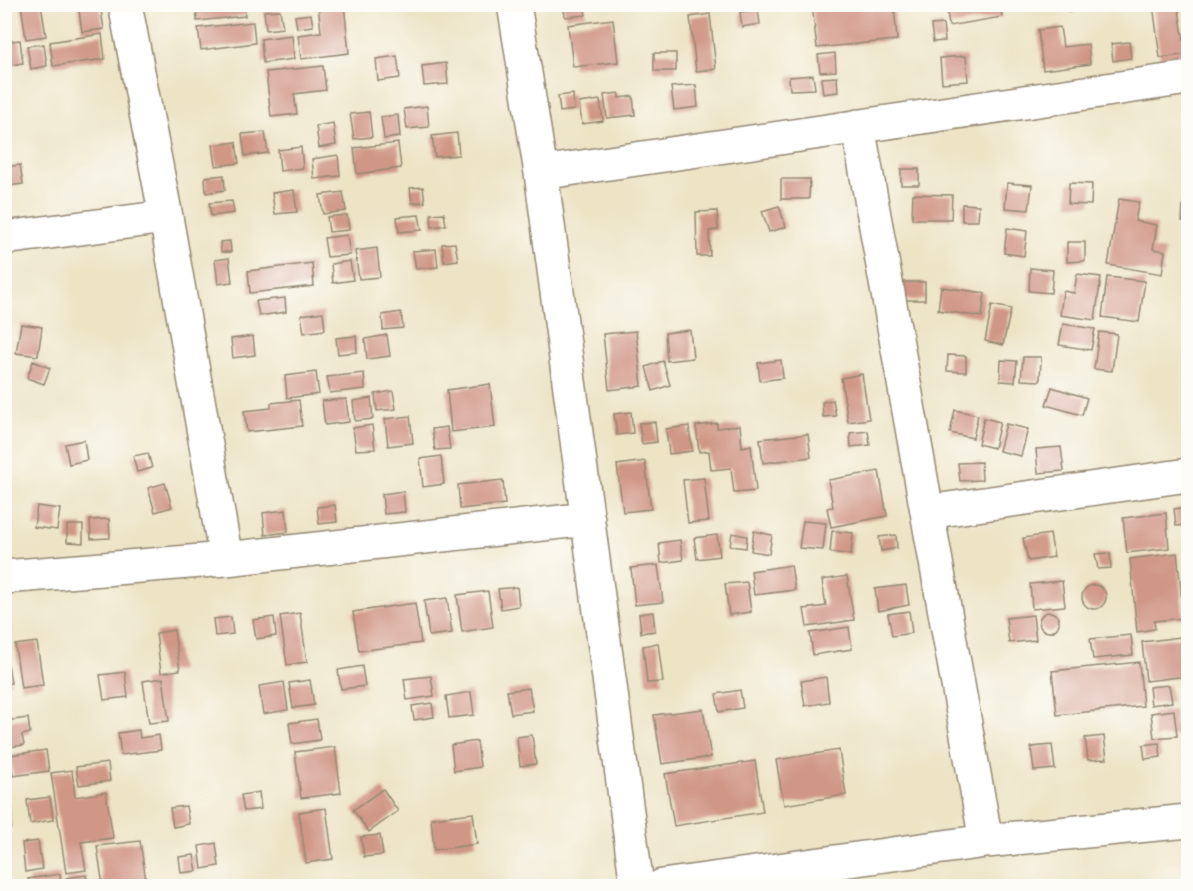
<svg xmlns="http://www.w3.org/2000/svg" width="1193" height="891" font-family="'Gochi Hand',sans-serif">
  <style>
    .building { fill: #d09686 }
    .lines { fill: none; stroke-linecap: round; stroke-linejoin: round }
    .street-casing { stroke: #948772; stroke-width: 36 }
    .street { stroke: #fff; stroke-width: 33 }
  </style>
  <rect width="100%" height="100%" fill="#fdfcf7"/>
  <filter id="ink" filterUnits="userSpaceOnUse"><feTurbulence type="fractalNoise" baseFrequency=".0167" numOctaves="2"/><feDisplacementMap in="SourceGraphic" scale="12" xChannelSelector="R" yChannelSelector="G"/><feConvolveMatrix kernelMatrix="1 2 1 2 8 2 1 2 1" color-interpolation-filters="sRGB"/></filter>
  <filter id="wash" filterUnits="userSpaceOnUse"><feTurbulence type="fractalNoise" baseFrequency=".008" numOctaves="4" result="noise"/><feDisplacementMap in="SourceGraphic" scale="24" xChannelSelector="R" yChannelSelector="G"/><feGaussianBlur stdDeviation="1.35" result="paint"/><feColorMatrix in="noise" values="0 0 0 0 0 0 0 0 0 0 0 0 0 0 0 0 0 1.4 0 .05"/><feComposite in="paint" operator="in"/></filter>
  <g filter="url(#wash)">
    <rect width="100%" height="100%" fill="#ede4c6"/>
    <g id="blocks">
      <!-- building -->
      <path class="building" d="M21 4H41L46 36 26 39Z
        M78 4H100L104 29 82 32Z
        M196 4H244L245 16 197 21Z
        M318 4H344L349 53 301 59 298 35 321 32Z
        M563 4H584L586 15 565 17Z
        M686 4H733V6L687 11Z
        M946 4H1000L1002 17 949 26Z
        M1068 4H1108V6L1069 12Z
        M1153 4H1178L1186 54 1160 58Z
        M812 5H894L897 40 817 48Z
        M280 10 283 28 266 30 264 11Z
        M758 10 760 24 742 27 740 12Z
        M311 14 313 26 297 28 295 16Z
        M710 14 716 69 696 71 690 17Z
        M613 19 618 62 573 67 568 25Z
        M253 22 255 43 201 50 198 28Z
        M943 24 945 41 933 42 931 25Z
        M1060 27 1063 47 1088 44 1090 64 1043 70 1038 30Z
        M102 34 105 59 53 66 50 42Z
        M292 35 294 59 263 63 261 39Z
        M20 40 23 63 4 66V42Z
        M1129 42 1131 58 1113 61 1111 44Z
        M44 44 47 66 31 69 27 46Z
        M654 53H676V71H654Z
        M835 53 836 71 820 72 818 55Z
        M397 56 400 78 378 81 376 59Z
        M966 56 968 81 942 83 940 58Z
        M446 63 448 84 424 86 422 66Z
        M323 66 326 90 294 94 297 114 271 117 266 72Z
        M813 75 815 89 790 90 789 77Z
        M837 77 838 92 823 94 821 78Z
        M696 85 698 107 674 110 671 87Z
        M619 93V98L633 96 635 115 607 118 604 95Z
        M573 94 574 110 560 112 558 96Z
        M600 100 603 121 582 124 579 103Z
        M427 106 429 127 407 129 404 109Z
        M369 112 372 137 354 139 350 114Z
        M398 115 400 137 384 139 381 117Z
        M333 123 336 145 319 148 316 126Z
        M265 132 268 153 245 156 242 134Z
        M457 133 459 155 435 157 432 136Z
        M236 142 239 163 216 166 213 145Z
        M398 143 401 168 357 174 354 148Z
        M301 147 303 168 280 171 278 150Z
        M338 155 340 176 314 179 312 159Z
        M20 165 23 184 7 186 4 167Z
        M901 169H919V185H901Z
        M224 175 225 190 206 193 205 177Z
        M781 179H810L809 199H781Z
        M1007 183 1032 185 1029 210 1005 208Z
        M1069 183 1092 184 1091 205 1068 204Z
        M423 187 425 202 412 203 410 188Z
        M294 190 297 212 275 214 272 193Z
        M343 192 346 211 323 214 320 195Z
        M913 194 952 195 951 219H912Z
        M1119 199 1139 202 1135 221 1157 225 1153 249 1165 251 1162 274 1108 265Z
        M232 201 234 213 211 216 209 203Z
        M1183 203 1188 204V222L1182 221Z
        M962 204 979 205 978 221H962Z
        M779 206 786 227 769 232 762 211Z
        M717 211 718 230 709 231 710 256H697L696 212Z
        M444 213 446 225 432 227 431 214Z
        M347 215 349 230 329 232 327 217Z
        M419 215 422 230 399 232 397 217Z
        M1007 228 1027 231 1024 256 1004 253Z
        M347 235 350 255 327 257 324 238Z
        M230 241 231 252H221L220 242Z
        M1067 242H1085V261L1067 262Z
        M455 243 458 260 444 262 442 244Z
        M377 248 380 277 359 279 355 251Z
        M436 249 438 267 416 269 413 251Z
        M229 258 232 282 218 284 215 260Z
        M350 261 353 280 333 283 331 264Z
        M312 263 314 286 250 293 248 271Z
        M1030 268 1053 270 1051 293 1029 291Z
        M1077 274 1101 277 1095 320 1060 315 1063 291 1074 293Z
        M1107 277 1145 281 1139 322 1102 317Z
        M900 282H925V300H901Z
        M941 287 985 293 982 317 938 310Z
        M285 298 286 312 259 316 256 301Z
        M992 305 1011 309 1003 345 985 341Z
        M323 312 325 330 304 333 301 315Z
        M401 312 403 328 383 330 382 315Z
        M21 324 42 327 38 356 16 353Z
        M1063 324 1095 329 1091 350 1059 345Z
        M690 330 693 358 667 361 665 333Z
        M636 331 642 386 609 390 603 334Z
        M1099 332 1117 334 1112 371 1094 369Z
        M387 335 390 356 367 359 365 339Z
        M253 336 255 355 233 358 231 339Z
        M356 336 357 352 338 354 336 338Z
        M948 355 966 356V372L947 371Z
        M1023 357H1041L1040 381 1021 380Z
        M781 360 783 378 760 381 758 363Z
        M1001 360 1017 361 1015 382 1000 381Z
        M33 361 50 368 44 384 27 378Z
        M663 361 670 385 653 391 646 367Z
        M316 372 319 394 287 398 285 376Z
        M364 373 365 389 330 393 327 377Z
        M862 374 869 419 848 422 841 378Z
        M490 384 495 427 451 432 447 390Z
        M1052 387 1087 398 1082 415 1046 405Z
        M393 391 396 409 377 411 375 394Z
        M371 398 373 419 355 421 353 401Z
        M346 399 349 422 325 425 322 401Z
        M299 400 302 426 247 432 244 411 271 408V403Z
        M833 400 836 416 823 417 822 402Z
        M955 410 978 415 973 438 950 433Z
        M631 412 633 433 617 435 614 414Z
        M410 416 413 443 388 446 385 419Z
        M984 418 1000 422 994 448 978 444Z
        M655 422 657 442 642 444 639 423Z
        M717 423V428L740 425 742 447 751 445 756 491 734 493 731 468 711 470 709 451 699 452 696 426Z
        M1006 424 1028 429 1021 456 999 451Z
        M372 425 375 449 356 450 353 428Z
        M689 426 692 451 669 454 666 429Z
        M447 427 450 449 435 450 432 429Z
        M868 431 870 445 851 447 850 433Z
        M808 434 811 457 763 463 760 439Z
        M84 440 87 460 69 464 65 444Z
        M1061 447 1064 471 1038 473 1036 449Z
        M148 453 152 468 137 472 133 456Z
        M441 456 444 484 423 487 420 459Z
        M645 461 651 509 623 512 617 465Z
        M981 462 982 480 960 481 958 463Z
        M879 471 887 516 831 527 827 508 833 507 828 480Z
        M704 478 709 521 688 523 683 480Z
        M503 480 505 504 460 509 458 485Z
        M165 483 172 507 155 512 148 488Z
        M403 491 405 512 384 514 382 494Z
        M335 505 337 522 319 524 317 507Z
        M37 506 60 509 57 530 34 527Z
        M1188 507V525L1176 526 1174 509Z
        M286 510 288 532 265 535 263 513Z
        M1166 513 1169 548 1127 553 1123 518Z
        M109 519 110 538 91 539 90 520Z
        M803 521 826 523 823 550 799 548Z
        M67 525H83V543L67 542Z
        M754 531 772 535 769 554 751 551Z
        M832 531 853 533 851 555 830 552Z
        M732 533 747 536 746 548 730 546Z
        M1050 534 1054 557 1028 561 1023 538Z
        M717 535 720 556 697 559 694 538Z
        M896 535 897 548 881 551 879 537Z
        M680 540 683 560 661 563 659 543Z
        M1110 553 1111 568 1098 569 1095 554Z
        M1177 553 1184 618 1154 621 1155 629 1137 632 1130 559Z
        M658 565 663 602 635 605 631 568Z
        M791 565 795 590 754 595 751 571Z
        M847 576 854 620 807 627 804 609 826 606 822 580Z
        M1062 581 1065 606 1032 609 1030 584Z
        M747 582 751 612 729 615 725 584Z
        M1082 597a12 12 0 1 1 24 0a12 12 0 1 1-24 0Z
        M906 585 909 605 878 611 875 589Z
        M517 587 519 606 501 609 498 589Z
        M488 591 493 627 462 632 457 595Z
        M447 598 452 633 429 636 424 601Z
        M415 603 421 643 359 651 353 612Z
        M909 611 912 633 892 636 888 614Z
        M653 612 655 631 641 633 639 614Z
        M1039 622a10 10 0 1 1 20 0a10 10 0 1 1-20 0Z
        M300 613 307 662 287 665 280 616Z
        M1033 615 1036 640 1009 643 1006 618Z
        M231 617 233 634 215 636 213 619Z
        M274 617 276 636 256 639 253 620Z
        M849 627 852 649 813 655 810 633Z
        M174 630 180 670 161 673 156 633Z
        M1131 635 1133 655 1093 659 1090 639Z
        M1188 636V676L1146 681 1142 642Z
        M37 642 43 685 21 688 15 645Z
        M658 643 663 682 647 683 643 646Z
        M1139 662 1143 706 1057 715 1052 671Z
        M4 664H8L11 683 4 684Z
        M362 666 365 686 341 689 338 670Z
        M125 672 128 697 104 700 100 675Z
        M431 676 434 696 407 700 404 679Z
        M826 677 829 702 805 706 801 681Z
        M163 678 169 721 149 723 143 681Z
        M310 680 314 705 293 708 289 683Z
        M284 682 288 710 263 714 259 686Z
        M1169 685 1172 702 1151 705 1149 687Z
        M529 688 533 711 511 714 507 691Z
        M740 690 743 708 719 712 716 694Z
        M471 692 474 715 449 718 446 696Z
        M432 703 434 717 414 720 412 706Z
        M703 709 711 757 662 764 654 715Z
        M1174 710 1177 736 1154 738 1151 713Z
        M28 718 30 733 22 735 24 745 9 747 5 721Z
        M317 719 320 740 292 744 289 723Z
        M139 730 140 738 159 735 161 750 121 755 118 733Z
        M532 735 536 764 520 766 517 737Z
        M1104 736 1107 759 1088 760 1085 738Z
        M477 741 480 767 454 771 451 745Z
        M1159 743 1161 757 1145 759 1143 745Z
        M1052 745 1055 769 1034 771 1031 747Z
        M335 747 341 793 301 798 295 752Z
        M46 750 49 771 13 776 10 755Z
        M839 750 846 795 784 805 776 760Z
        M755 761 763 812 674 826 665 774Z
        M108 763 110 781 79 785 76 767Z
        M72 770 75 797 106 792 113 838 81 842 86 870 66 873 51 773Z
        M383 789 398 811 369 832 353 810Z
        M259 792 261 809 244 811 241 795Z
        M50 797 53 820 30 824 27 800Z
        M4 800H8L11 828 4 829Z
        M186 806 189 824 173 827 170 808Z
        M326 808 333 859 306 863 299 812Z
        M473 813 477 844 434 850 431 818Z
        M380 835 383 855 364 857 361 837Z
        M38 841 42 869 25 872 22 843Z
        M140 841 146 881 103 886 97 846Z
        M216 843 219 866 202 869 199 846Z
        M194 855 197 871 181 873 179 857Z
        M60 874 61 886H29L28 879Z
        M86 875 88 886H67L66 878Z"/>
    </g>
  </g>
  <g filter="url(#ink)">
    <use href="#blocks" fill-opacity="0" stroke="#948772" stroke-width="1.5"/>
    <g class="lines">
      <!-- street casing -->
      <g class="street-casing">
        <path id="street" d="M125 4 166 217 226 559
          M514 4 541 173 637 886
          M858 126 986 841
          M541 173 1188 78
          M4 238 166 217
          M927 512 1188 475
          M4 577 226 559 588 519
          M662 886 986 841 1188 821"/>
      </g>
      <!-- street -->
      <use href="#street" class="street"/>
    </g>
  </g>
  <!-- margin -->
  <rect width="1193" height="891" fill="none" stroke="#fdfcf7" stroke-width="24"/>
</svg>
